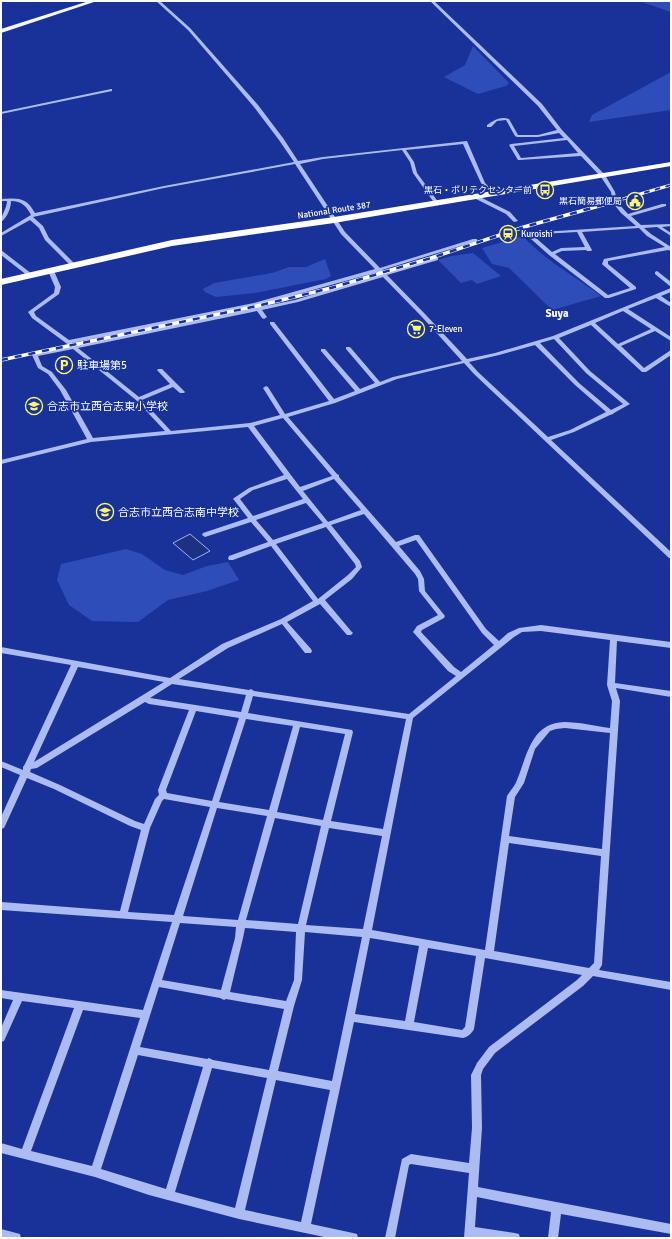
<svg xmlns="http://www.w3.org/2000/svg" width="672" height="1239" font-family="Signika,'Noto Sans JP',sans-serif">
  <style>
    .green { fill: #2e4db8 }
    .water { fill: #1e3180; stroke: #9fb3f4 }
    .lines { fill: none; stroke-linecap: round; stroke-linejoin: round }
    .minor { fill: #acbbf1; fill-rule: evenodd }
    .major { fill: #f7f8ff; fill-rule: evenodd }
    .highway { fill: #fff; fill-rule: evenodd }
    .rail-far1-casing { stroke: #fff; stroke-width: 3 }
    .rail-casing { stroke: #fff; stroke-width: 3.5 }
    .rail-far1 { stroke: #183299; stroke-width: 2; stroke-dasharray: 5.5; stroke-linecap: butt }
    .rail { stroke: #183299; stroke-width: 2.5; stroke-dasharray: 7; stroke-linecap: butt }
    .labels { text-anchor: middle; stroke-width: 3.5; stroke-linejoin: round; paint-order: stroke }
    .far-poi-label { font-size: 9px; fill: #fff; stroke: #183299; text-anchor: end }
    .far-street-label { font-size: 9px; fill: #fff; stroke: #183299 }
    .far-quarter-label { font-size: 11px; font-weight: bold; fill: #fff; stroke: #183299 }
    .poi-label { font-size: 11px; fill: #fff; stroke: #183299; text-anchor: start }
  </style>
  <rect width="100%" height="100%" fill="#183299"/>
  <!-- green -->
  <path class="green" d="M639 1H671V12Z
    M473 46 509 83 506 86 478 94 444 77 465 65Z
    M671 72V110L589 122 592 115Z
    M523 236C545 261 575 276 601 296L552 310 509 268 492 264 482 248Z
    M473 253 501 276 477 284 472 280 461 283 438 260 451 256Z
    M325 259 331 276 326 279 255 293 216 297 205 292 203 289 214 283 272 273 289 267H306Z
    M126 549 142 554 165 570 183 575 207 566 228 562 239 580 207 591 168 600 138 622 92 621 69 605 57 580 61 564Z"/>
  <!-- water -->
  <path class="water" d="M190 534 210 551 193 560 173 543Z"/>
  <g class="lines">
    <!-- minor -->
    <path class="minor" d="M156 1H160L190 28 258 105 283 138 298 161 323 157 467 141 485 183 495 193V195H491L481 183 463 144 406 150 414 162 417 173 439 203 437 204H435L413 173 410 162 402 150 323 159 300 164 345 232 380 268 473 239H477V241L382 270 385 273 434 258H438V260L387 275 426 315 467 359 495 353 553 336 671 288V292L661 296 671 303V307L656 298 628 309 671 337V341L655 331 621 346 644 368 671 350V355L646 372H642L591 325 559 338 590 371 630 404 614 413 613 414 610 415 574 432 551 440 671 552V558H669L474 374 464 363 397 379 335 403 288 417 337 474 339 475V477L396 542 415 535H419L486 629 499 641 508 633 519 628 541 625 671 642V648L617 641 615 683 671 691V697L616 688 620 701 602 965 599 970 671 982V990L593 976 583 986 495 1053 483 1069 481 1075 482 1128 478 1187 671 1224V1234L561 1214 558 1238H548L551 1212 477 1197 475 1227 515 1233 519 1234 520 1238H482L474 1237V1238H464L469 1173 411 1164 409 1165 395 1238H385L402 1159 411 1154 469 1163 472 1128 471 1075 477 1063 489 1047 577 980 582 975 485 958 474 1029C472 1033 468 1037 463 1038L354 1022 311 1224 353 1233 357 1234 358 1238H329L239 1219 149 1195 95 1177 1 1153V1143L22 1149 74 1008 22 1001 4 1041 1 1042V1028L13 1000 1 998V990L143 1010 172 922 1 910V902L120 911 141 830 130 826 54 789 27 778 5 826 4 828 1 829V817L20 775 1 767V761L23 770V767L25 764 71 665 1 653V647L170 678 222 644 281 619 313 601 271 546 233 560H229L228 558 229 556 268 542 251 522 205 537 202 535 203 533 248 518 234 500 233 499 234 498 249 488 284 475 248 427 91 442 1 464V460L87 439 60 390 48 374 38 368 32 355 35 353 70 346 32 318 28 312 54 293 55 287 48 271 51 269 54 271 61 287 59 294 34 312 36 316 69 340 254 303 375 269 341 234 295 164 164 188 33 217 43 226 49 238 75 264V266H71L45 240 39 228 30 220 1 236V233L31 215C26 206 22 201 11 201 11 208 7 218 1 222 1 214 7 209 7 201H1V199C19 198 26 197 35 213L164 186 294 162 279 140 254 107 188 30ZM378 272 380 274 295 300 260 307 258 305 256 306V308L75 345 72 343 255 306ZM383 277 422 317 462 361 393 377 380 382 350 347H346V349L375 383 360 389 325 349H321V351L355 391 334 399 274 322H270V324L329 401 285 414 268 387 266 386 263 388 280 415 250 423 171 431 142 400 173 387 180 393H184L185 392 162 369H158L157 370 170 384 139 397 78 348 257 311 262 318 264 319 267 317 262 310 298 302ZM623 311 651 329 618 344 595 323ZM554 339 586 373 623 404 611 410 579 383 540 343ZM535 345 575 385 606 412 570 430 548 437 478 372 469 362 499 355ZM73 349 136 400 165 431 93 438 66 390 52 372 42 366 38 356ZM283 418 332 476 300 487 254 426ZM287 479 303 499 253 516 240 499 253 490ZM334 479 361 510 328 522 303 491ZM306 503 323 523 273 540 256 520ZM364 514 415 574 418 579 419 591 438 615 417 626 413 632 448 671 456 676 409 714 254 691 251 689 249 690 179 679 228 648 282 624 305 653H311L312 651 311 649 287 622 320 604 347 635H351L353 633 351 631 325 600 352 579 362 567 360 561 331 525ZM326 527 355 564 356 567 348 575 318 599 276 544ZM416 540 482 633 494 645 461 672 454 667 421 632 422 630 444 618 445 616 425 591 424 579 420 571 399 546ZM541 631 610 640 607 685 612 701 610 728C595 726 579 722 564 722 531 723 527 756 517 780 515 786 510 791 507 796L485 950 372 930 413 718 514 637 522 632ZM78 667 164 682 34 762ZM172 684 246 695 241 712 150 698ZM253 696 406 719 383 829 331 821 353 732 352 730 248 713ZM145 702 149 704 189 710 158 790 159 795 155 799 144 824 135 821 60 785 30 772 31 769 37 768ZM196 711 239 718 212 801 167 793 166 790ZM246 719 293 726 269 810 219 802ZM300 727 345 734 323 820 277 812ZM565 728 610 733 602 849 509 836 515 797 524 783 535 749 550 731 556 729ZM164 799 210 807 174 915 128 912 150 828 162 801ZM217 808 267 816 238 920 183 916ZM275 818 321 826 298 924 246 920ZM329 828 382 836 363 929 306 925ZM509 843 601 856 594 963 589 968 494 951ZM180 923 236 927 235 938 221 990 162 980ZM245 928 296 932 294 980 286 1001 230 992 243 938ZM305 932 362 937 332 1081 278 1071 294 1006 302 980ZM370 938 419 946 405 1021 355 1014ZM428 948 476 956 465 1027 462 1030 414 1022ZM159 987 220 998 224 1000 226 999 284 1009 269 1070 213 1060 209 1058 207 1059 140 1047ZM83 1010 140 1018 92 1166 31 1151ZM138 1055 203 1067 166 1189 101 1169ZM212 1068 267 1078 235 1208 175 1192ZM276 1080 330 1090 301 1222 245 1210Z
      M430 1H434L542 104 562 130 605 175 615 192 617 202 628 214 662 204H666V206L631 216 641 225 671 224V226L662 227 671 233V236L657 227 644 228 651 234 671 247V251L668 250 608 261V264L636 287V289L609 298H605L549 255 531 239V237L541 232 636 226 621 213 613 203 611 192 601 177 581 156 520 160H518L509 145 511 144 564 138 559 133 538 137H517L515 136 506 120 497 121 491 127H487V125C494 120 501 116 509 119L518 135H538L557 130 538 106ZM567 140 578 153 521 158 514 146ZM639 228 647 236 665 247 604 259 602 264 603 265 630 288 608 295 555 254 562 251 586 250 587 251H591L592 250 582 232ZM577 232 585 247 561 248 552 252 536 238 542 234Z
      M111 89H112V91L1 114V112Z
      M474 196H478L510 212 518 221 514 222 506 214 474 198Z
      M1 250 32 274V276H28L1 255Z
      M657 271 671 282V287L655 274V272Z
      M1 1229 20 1234 21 1238H1Z"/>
    <!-- major -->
    <path class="major" d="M89 1H97L1 33V29Z"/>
    <!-- highway -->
    <path class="highway" d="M671 162V166L334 223 172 246 1 285V279L172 240 334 217Z"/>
    <!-- rail-far1 casing -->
    <g class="rail-far1-casing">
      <path id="rail-far1" d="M602 205 671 185"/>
    </g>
    <!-- rail casing -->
    <g class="rail-casing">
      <path id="rail" d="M1 360 257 306 331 288 431 258 524 227 606 204"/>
    </g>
    <!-- rail-far1 -->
    <use href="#rail-far1" class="rail-far1"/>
    <!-- rail -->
    <use href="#rail" class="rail"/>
  </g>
  <!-- icons -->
  <defs>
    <g id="bus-ring" transform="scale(0.9)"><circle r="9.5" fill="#183299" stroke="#fff76d" stroke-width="1.5"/><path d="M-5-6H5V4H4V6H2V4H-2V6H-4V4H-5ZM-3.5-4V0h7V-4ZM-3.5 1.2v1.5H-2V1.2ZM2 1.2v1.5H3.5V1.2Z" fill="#fff76d"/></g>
    <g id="civic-ring" transform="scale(0.9)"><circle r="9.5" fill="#183299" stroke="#fff76d" stroke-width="1.5"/><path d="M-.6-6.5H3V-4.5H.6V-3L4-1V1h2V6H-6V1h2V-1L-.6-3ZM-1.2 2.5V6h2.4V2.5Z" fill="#fff76d"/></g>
    <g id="station-ring" transform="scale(0.9)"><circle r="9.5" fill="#183299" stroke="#fff76d" stroke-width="1.5"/><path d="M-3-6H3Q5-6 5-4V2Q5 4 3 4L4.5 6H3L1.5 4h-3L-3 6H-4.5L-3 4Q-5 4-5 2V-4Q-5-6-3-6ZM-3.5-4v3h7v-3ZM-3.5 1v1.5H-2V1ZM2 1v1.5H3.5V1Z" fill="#fff76d"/></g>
    <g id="supermarket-ring" transform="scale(0.9)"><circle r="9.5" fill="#183299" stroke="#fff76d" stroke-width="1.5"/><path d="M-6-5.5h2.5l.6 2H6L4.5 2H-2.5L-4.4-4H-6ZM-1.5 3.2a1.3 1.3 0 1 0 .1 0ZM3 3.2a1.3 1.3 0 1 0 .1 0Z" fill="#fff76d"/></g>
    <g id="parking-ring" transform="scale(0.9)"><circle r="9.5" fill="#183299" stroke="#fff76d" stroke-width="1.5"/><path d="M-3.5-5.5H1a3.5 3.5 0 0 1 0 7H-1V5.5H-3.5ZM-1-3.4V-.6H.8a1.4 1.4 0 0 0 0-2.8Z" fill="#fff76d"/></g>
    <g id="school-ring" transform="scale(0.9)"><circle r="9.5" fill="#183299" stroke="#fff76d" stroke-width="1.5"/><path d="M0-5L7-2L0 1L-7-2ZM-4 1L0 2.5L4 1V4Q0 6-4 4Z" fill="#fff76d"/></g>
  </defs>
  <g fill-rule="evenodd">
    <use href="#bus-ring" x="545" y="190"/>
    <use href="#civic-ring" x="635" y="201"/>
    <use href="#station-ring" x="508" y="234"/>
    <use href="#supermarket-ring" x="416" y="329"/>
    <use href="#parking-ring" x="64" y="365"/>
    <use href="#school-ring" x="34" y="406"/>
    <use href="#school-ring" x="105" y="512"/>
  </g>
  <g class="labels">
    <!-- far-poi labels -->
    <g class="far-poi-label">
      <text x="532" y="193">黒石・ポリテクセンター前</text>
      <text x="622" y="204">黒石簡易郵便局</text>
      <text x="521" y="237" text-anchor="start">Kuroishi</text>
      <text x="429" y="332" text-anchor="start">7-Eleven</text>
    </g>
    <!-- far-street labels -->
    <g class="far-street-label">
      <text transform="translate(334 210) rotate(-9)" y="3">National Route 387</text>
    </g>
    <!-- far-quarter labels -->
    <g class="far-quarter-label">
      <text x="557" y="317">Suya</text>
    </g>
    <!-- poi labels -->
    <g class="poi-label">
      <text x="77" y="369">駐車場第5</text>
      <text x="47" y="410">合志市立西合志東小学校</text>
      <text x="118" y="516">合志市立西合志南中学校</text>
    </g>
  </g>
  <!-- border -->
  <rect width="672" height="1239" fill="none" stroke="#ffffff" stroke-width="4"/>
</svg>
